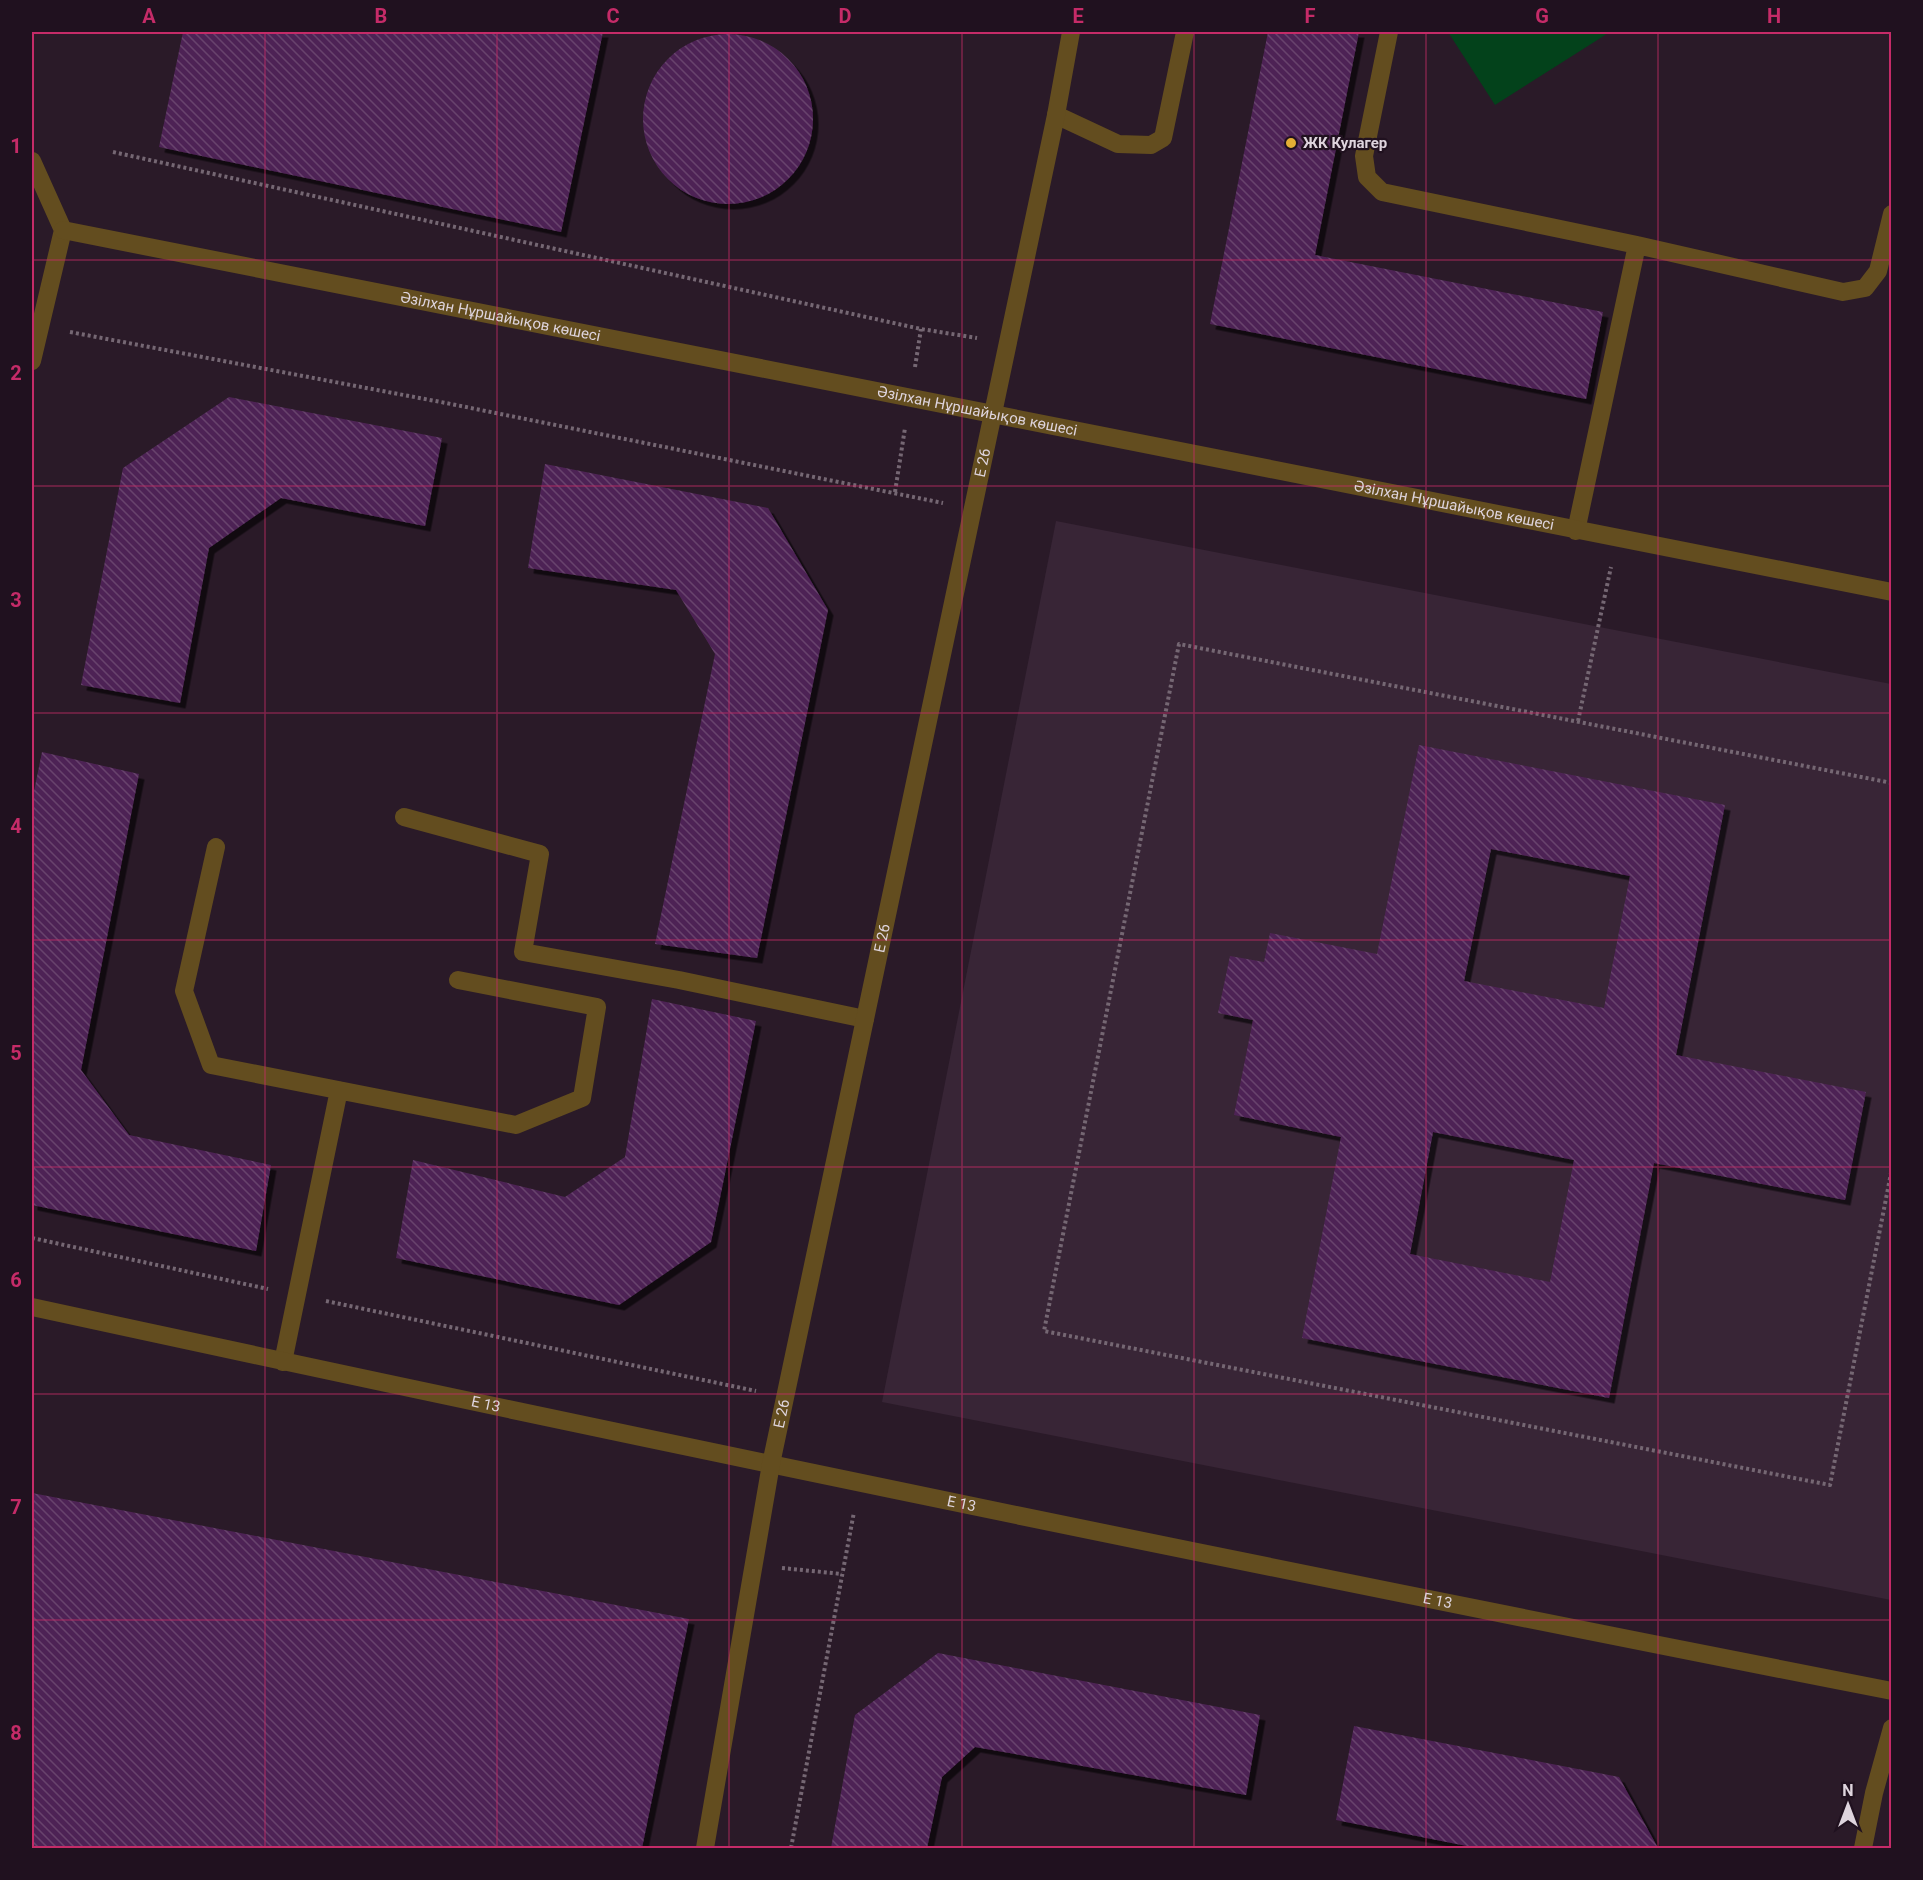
<svg xmlns="http://www.w3.org/2000/svg" width="1923" height="1880" font-family="Roboto,sans-serif">
  <style>
    .built { fill: #382536 }
    .green { fill: #03421b }
    .building { fill: url(#building-back-hatch); fill-rule: evenodd; filter: url(#shadow) }
    .lines { fill: none; stroke-linecap: round; stroke-linejoin: round }
    .path { stroke: #756773; stroke-width: 4; stroke-dasharray: 3 3; stroke-linecap: butt }
    .lane { stroke: #634d1f; stroke-width: 18 }
    .street { stroke: #634d1f; stroke-width: 18 }
    .grid { fill: none; stroke: #c52b68; stroke-width: 1.5; stroke-opacity: 0.55 }
    .poi-dot { fill: #e4ae35; stroke: #20111f; stroke-width: 2 }
    .labels { text-anchor: middle; stroke-width: 4.5; stroke-linejoin: round; paint-order: stroke }
    .poi-label { font-size: 15px; font-weight: bold; fill: #ded4dd; stroke: #20111f; text-anchor: start }
    .street-label { font-size: 15px; fill: #ded4dd; stroke: #20111f }
    .neatline { fill: none; stroke: #c52b68; stroke-width: 2 }
    .grid-label { font-size: 20px; text-anchor: middle; font-weight: bold; fill: #c52b68 }
  </style>
  <defs>
    <pattern id="building-back-hatch" width="6" height="6" patternUnits="userSpaceOnUse" patternTransform="scale(1.5)"><rect width="6" height="6" fill="#4e2455"/><path d="M-1 5l2 2M0 0l6 6M5-1l2 2" fill="none" stroke="#67436d"/></pattern>
    <filter id="shadow"><feDropShadow dx="5.5" dy="5.5" stdDeviation="0" flood-color="#0009"/></filter>
  </defs>
  <rect width="100%" height="100%" fill="#2a1a28"/>
  <!-- built -->
  <path class="built" d="M1056 521 1891 684V1600L882 1402Z"/>
  <!-- green -->
  <path class="green" d="M1448 32H1610L1495 105Z"/>
  <!-- building -->
  <path class="building" d="M183 32H603L561 232 159 147Z
    M1268 32H1359L1315 255 1603 312 1586 399 1210 324Z
    M643 119a85 85 0 1 1 170 0a85 85 0 1 1-170 0Z
    M229 397 442 438 425 526 281 498 209 548 180 703 81 685 123 468Z
    M545 464 768 508 828 610 757 958 655 944 715 654 676 590 528 568Z
    M1419 745 1725 805 1676 1055 1866 1092 1845 1200 1654 1163 1609 1398 1302 1338 1341 1137 1234 1115 1253 1020 1218 1013 1230 956 1264 962 1270 933 1377 954ZM1491 849 1630 876 1604 1008 1464 981ZM1433 1132 1574 1160 1550 1282 1410 1254Z
    M42 752 139 774 81 1070 129 1135 271 1165 256 1251 32 1205V801Z
    M652 999 756 1021 711 1242 619 1305 396 1258 413 1160 565 1197 625 1157Z
    M32 1493 689 1619 642 1848H32Z
    M938 1653 1260 1715 1246 1795 975 1747 942 1777 927 1848H831L855 1715Z
    M1354 1726 1619 1777 1658 1848H1477L1336 1820Z"/>
  <g class="lines">
    <!-- path -->
    <path class="path" d="M113 152 921 329 977 338
      M70 332 446 403 943 503
      M915 367 921 329
      M895 492 905 428
      M1578 721 1611 567
      M1892 783 1179 644 1044 1331 1830 1485 1892 1168
      M32 1238 268 1289
      M326 1301 756 1391
      M782 1568 842 1574
      M791 1848 854 1512"/>
    <!-- lane -->
    <path class="lane" d="M1389 32 1364 156 1367 177 1382 192 1637 245 1843 292 1865 288 1878 271 1892 214
      M1056 115 1118 144 1151 145 1163 138 1185 32
      M1576 531 1637 245
      M404 817 540 854 523 952 679 980 865 1019
      M216 847 184 991 211 1065 516 1125 582 1098 597 1007 458 980
      M283 1362 339 1090"/>
    <!-- street -->
    <g class="street">
      <path d="M32 161 63 230 32 361"/>
      <path id="s1" d="M63 230 1892 592"/>
      <path id="s2" d="M32 1307C650 1441 1270 1569 1892 1691"/>
      <path id="s3" d="M705 1848 771 1464 1056 115 1071 32"/>
      <path d="M1863 1848 1874 1793 1892 1728"/>
    </g>
  </g>
  <!-- grid -->
  <path class="grid" d="M265 32V1848M497 32V1848M729 32V1848M962 32V1848M1194 32V1848M1426 32V1848M1658 32V1848M32 260H1892M32 486H1892M32 713H1892M32 940H1892M32 1167H1892M32 1394H1892M32 1620H1892"/>
  <!-- markers -->
  <circle class="poi-dot" cx="1291" cy="143" r="6"/>
  <g class="labels">
    <!-- poi labels -->
    <g class="poi-label">
      <text x="1303" y="148">ЖК Кулагер</text>
    </g>
    <!-- street labels -->
    <g class="street-label">
      <text dy="5" stroke="none"><textPath href="#s1" startOffset="446">Әзілхан Нұршайықов көшесі</textPath></text>
      <text dy="5" stroke="none"><textPath href="#s1" startOffset="932">Әзілхан Нұршайықов көшесі</textPath></text>
      <text dy="5" stroke="none"><textPath href="#s3" startOffset="1413">E 26</textPath></text>
      <text dy="5" stroke="none"><textPath href="#s1" startOffset="1418">Әзілхан Нұршайықов көшесі</textPath></text>
      <text dy="5" stroke="none"><textPath href="#s3" startOffset="927">E 26</textPath></text>
      <text dy="5" stroke="none"><textPath href="#s2" startOffset="464">E 13</textPath></text>
      <text dy="5" stroke="none"><textPath href="#s3" startOffset="441">E 26</textPath></text>
      <text dy="5" stroke="none"><textPath href="#s2" startOffset="950">E 13</textPath></text>
      <text dy="5" stroke="none"><textPath href="#s2" startOffset="1436">E 13</textPath></text>
    </g>
  </g>
  <!-- border -->
  <rect width="1923" height="1880" fill="none" stroke="#20111f" stroke-width="66"/>
  <!-- north arrow -->
  <g transform="translate(1848 1805)" stroke="#20111f" stroke-width="4.5" paint-order="stroke">
  <path d="M0-4.5L10 22L0 15L-10 22Z" fill="#ded4dd"/>
  <text y="-9" font-size="16" font-weight="bold" text-anchor="middle" fill="#ded4dd">N</text>
  </g>
  <rect x="33" y="33" width="1857" height="1814" class="neatline"/>
  <g class="grid-label">
    <text x="149" y="23">A</text>
    <text x="381" y="23">B</text>
    <text x="613" y="23">C</text>
    <text x="845" y="23">D</text>
    <text x="1078" y="23">E</text>
    <text x="1310" y="23">F</text>
    <text x="1542" y="23">G</text>
    <text x="1774" y="23">H</text>
    <text x="16" y="153">1</text>
    <text x="16" y="380">2</text>
    <text x="16" y="607">3</text>
    <text x="16" y="833">4</text>
    <text x="16" y="1060">5</text>
    <text x="16" y="1287">6</text>
    <text x="16" y="1514">7</text>
    <text x="16" y="1740">8</text>
  </g>
</svg>
